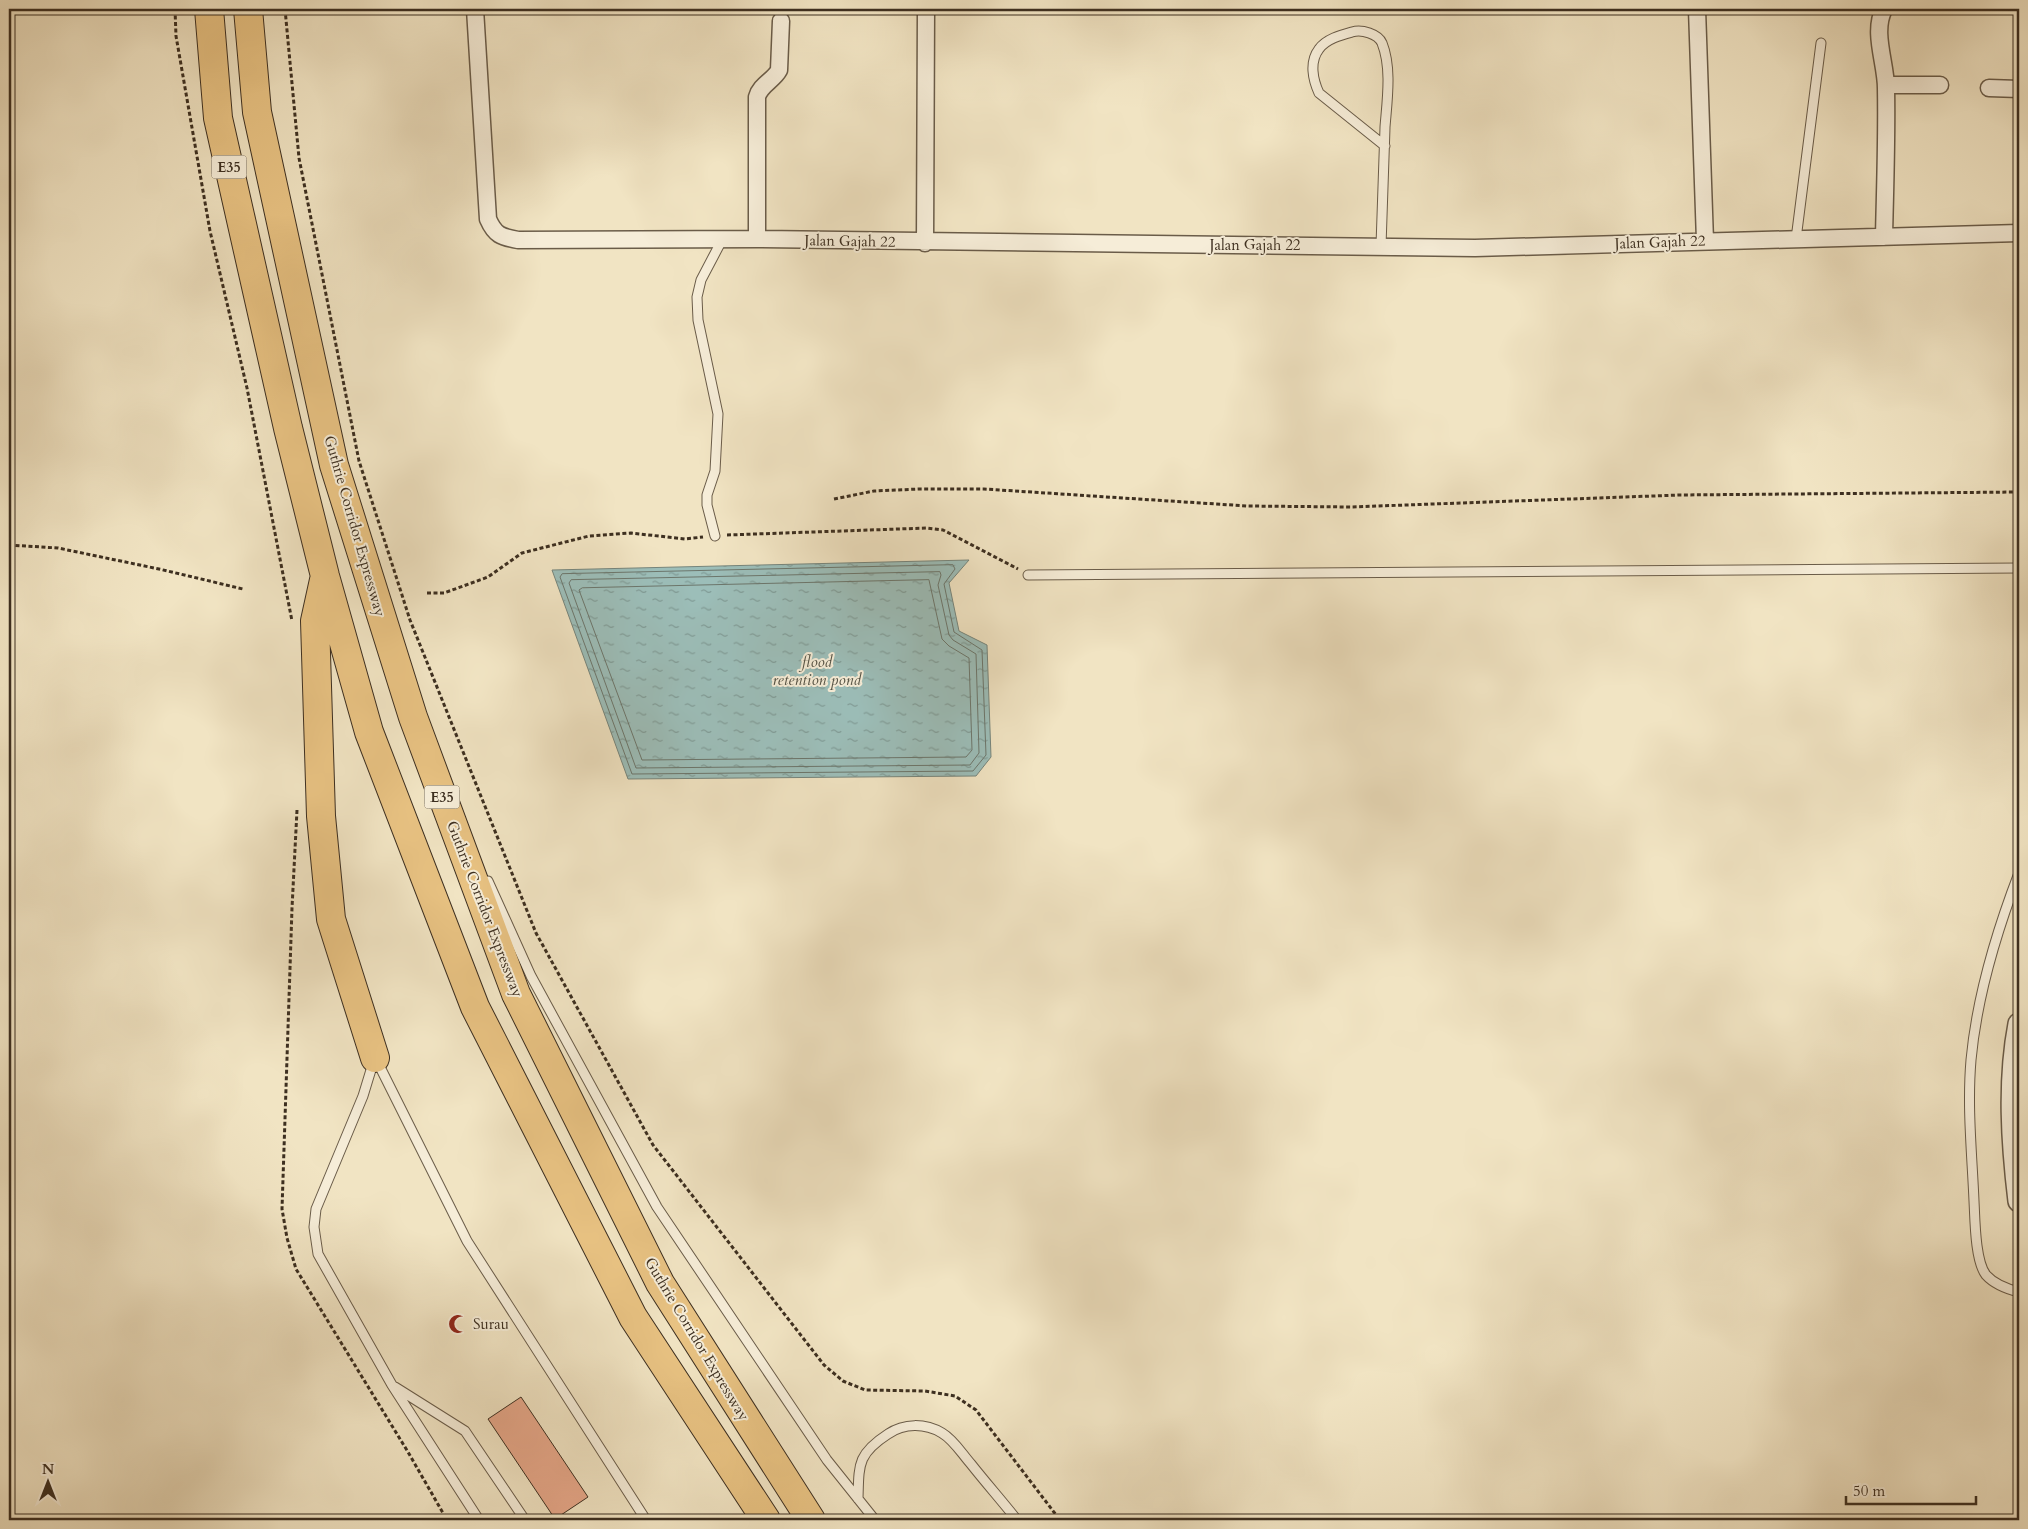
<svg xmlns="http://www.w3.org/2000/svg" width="2028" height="1529" font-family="Cardo,serif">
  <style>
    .water { fill: url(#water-ripples); stroke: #76857c }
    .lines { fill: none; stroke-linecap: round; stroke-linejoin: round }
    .shore { stroke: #6c766c; stroke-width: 1 }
    .building { fill: #e6a789; stroke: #3d2f20 }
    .service-casing { stroke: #6a5c49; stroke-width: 11 }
    .minor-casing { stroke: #6a5c49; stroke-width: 19 }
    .tertiary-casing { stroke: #6a5c49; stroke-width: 24 }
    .motorway-casing { stroke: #3d2f20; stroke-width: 30 }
    .path { stroke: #3d2f20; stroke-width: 3; stroke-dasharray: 4 2.5; stroke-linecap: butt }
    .service { stroke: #f6edd8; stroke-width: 9 }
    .minor { stroke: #f6edd8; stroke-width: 16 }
    .tertiary { stroke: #f6edd8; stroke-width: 21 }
    .motorway { stroke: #e8c282; stroke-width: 28 }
    .labels { text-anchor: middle; stroke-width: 4; stroke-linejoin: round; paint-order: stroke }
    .shield { fill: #f6edd8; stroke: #746857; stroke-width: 1 }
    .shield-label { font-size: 14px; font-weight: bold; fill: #3d2f20 }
    .street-label { font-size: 15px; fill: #3d2f20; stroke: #f6edd8 }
    .poi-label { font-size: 15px; fill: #3d2f20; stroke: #f6edd8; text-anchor: start }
    .water-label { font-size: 16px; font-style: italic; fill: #555346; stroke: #f6edd8 }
  </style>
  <defs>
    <pattern id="water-ripples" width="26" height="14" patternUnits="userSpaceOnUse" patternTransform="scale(1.25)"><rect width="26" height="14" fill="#9cbeb9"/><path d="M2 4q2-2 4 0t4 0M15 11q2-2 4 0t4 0" fill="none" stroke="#809b96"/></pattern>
  </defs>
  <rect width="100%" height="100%" fill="#f1e4c3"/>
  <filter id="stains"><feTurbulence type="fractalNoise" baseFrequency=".004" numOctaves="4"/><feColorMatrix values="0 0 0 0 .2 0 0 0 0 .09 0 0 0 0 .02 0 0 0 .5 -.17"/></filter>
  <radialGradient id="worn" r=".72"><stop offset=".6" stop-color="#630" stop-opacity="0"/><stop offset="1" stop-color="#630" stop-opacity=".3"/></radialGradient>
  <!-- water -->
  <path class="water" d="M969 560 949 583 959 631 987 645 991 757 976 776 628 779 552 570Z"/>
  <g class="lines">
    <!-- shore -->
    <path class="shore" d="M953 565 955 569 944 584 954 632 982 650 986 755 973 771 632 774 560 577 562 574Z
      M940 572 941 575 938 585 949 635 953 640 976 654 979 753 970 765 636 768 569 583 571 580Z
      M929 580 942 639 949 646 969 658 972 750 966 757 642 760 579 590 582 588Z"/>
  </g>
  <!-- building -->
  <path class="building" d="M521 1397 588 1497 555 1519 488 1419Z"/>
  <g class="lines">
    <!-- service casing -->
    <g class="service-casing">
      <path id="service" d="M1796 239 1821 43
        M1381 246C1382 207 1384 167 1385 127 1387 101 1392 68 1382 43 1378 34 1362 29 1352 32 1341 35 1326 39 1319 49 1309 62 1313 80 1319 93L1385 146
        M715 536 707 505V495L715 471 718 414 698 320 697 297 701 280 722 240
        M1028 575 2019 568
        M2019 873C1996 933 1977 995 1971 1060 1967 1107 1972 1154 1974 1201 1975 1219 1975 1261 1986 1275 1995 1285 2007 1289 2019 1292
        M488 881 531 976 657 1207 827 1460 875 1520
        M376 1059 467 1241 646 1520
        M374 1060 363 1096 316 1209 314 1227 318 1254 392 1385 479 1520
        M395 1387 465 1431 525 1520
        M858 1499C859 1465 857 1454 888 1434 904 1423 925 1423 942 1433 954 1440 962 1454 971 1464 986 1483 1002 1501 1017 1520"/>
    </g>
    <!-- minor casing -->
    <g class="minor-casing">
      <path id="minor" d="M475 9 488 219C495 235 501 237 518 240L757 239 1475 248 2019 233
        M1697 9 1705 241
        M1886 85H1940
        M1989 88 2019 89
        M1884 237C1885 188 1887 138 1886 88 1886 63 1872 32 1884 9
        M757 239V97C760 85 774 80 779 70L781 21
        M925 243 926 9"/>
    </g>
    <!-- tertiary casing -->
    <g class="tertiary-casing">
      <path id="tertiary" d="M2019 1024C2008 1082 2012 1143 2019 1201"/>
    </g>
    <!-- motorway casing -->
    <g class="motorway-casing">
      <path id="motorway" d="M209 9 218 118 288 428 325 576 369 732 475 1007 633 1317 766 1520
        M248 9 257 112 334 465 413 717 516 994 660 1283 811 1520
        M324 580 315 621 321 816 331 919 375 1058"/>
    </g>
    <!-- path -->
    <path class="path" d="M175 9 176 36 210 231 247 388 292 621
      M285 9 299 158 359 461 410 620 536 933 653 1145 824 1365 843 1381 865 1390 925 1391 955 1396 976 1410 1060 1520
      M834 499 874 491 919 489H984L1247 506 1351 507 1680 495 2019 492
      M727 535 927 528 943 530 1018 569
      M9 545 58 548 159 569 243 589
      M427 593H444L488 577 522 553 589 536 631 533 685 539 703 537
      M297 810 292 908 282 1209 287 1238 296 1269 408 1452 447 1520"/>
    <!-- service -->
    <use href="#service" class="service"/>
    <!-- minor -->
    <use href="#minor" class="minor"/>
    <!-- tertiary -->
    <use href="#tertiary" class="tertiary"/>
    <!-- motorway -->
    <use href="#motorway" class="motorway"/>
  </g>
  <!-- icons -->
  <defs>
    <g id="mosque-bare" transform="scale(1.5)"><path d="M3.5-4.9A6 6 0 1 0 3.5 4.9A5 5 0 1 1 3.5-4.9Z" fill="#8f2418" stroke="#f6edd8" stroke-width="2.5" paint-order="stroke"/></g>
  </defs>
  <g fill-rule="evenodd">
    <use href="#mosque-bare" x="458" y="1324"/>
  </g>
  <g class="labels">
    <!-- shield labels -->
    <g class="shield">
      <rect x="211.5" y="155.5" width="35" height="23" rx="4"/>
      <rect x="424.5" y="785.5" width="35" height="23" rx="4"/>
    </g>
    <g class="shield-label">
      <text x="229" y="172">E35</text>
      <text x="442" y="802">E35</text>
    </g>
    <!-- street labels -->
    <g class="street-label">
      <text transform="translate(850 241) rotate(1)" y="5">Jalan Gajah 22</text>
      <text transform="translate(1660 242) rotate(-2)" y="5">Jalan Gajah 22</text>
      <text x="1255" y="250">Jalan Gajah 22</text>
      <text transform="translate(355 526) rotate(74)" y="5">Guthrie Corridor Expressway</text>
      <text transform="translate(485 909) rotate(69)" y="5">Guthrie Corridor Expressway</text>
      <text transform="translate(697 1339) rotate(59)" y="5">Guthrie Corridor Expressway</text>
    </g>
    <!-- poi labels -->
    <g class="poi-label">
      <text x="473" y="1329">Surau</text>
    </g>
    <!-- water labels -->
    <g class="water-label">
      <text x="817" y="667">flood<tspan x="817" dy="18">retention pond</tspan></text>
    </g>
  </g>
  <!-- margin -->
  <rect width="2028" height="1529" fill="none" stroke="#f1e4c3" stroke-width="30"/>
  <rect x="10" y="10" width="2008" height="1509" fill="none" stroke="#3d2f20" stroke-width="2.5"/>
  <rect x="15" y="15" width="1998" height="1499" fill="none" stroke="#3d2f20"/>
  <!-- north arrow -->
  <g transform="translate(48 1482)" stroke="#f6edd8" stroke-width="4" paint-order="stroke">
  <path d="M0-4L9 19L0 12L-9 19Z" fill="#3d2f20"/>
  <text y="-8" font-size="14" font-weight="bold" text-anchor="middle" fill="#3d2f20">N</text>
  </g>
  <!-- scale -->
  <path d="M1846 1496v8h130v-8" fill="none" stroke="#3d2f20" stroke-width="2.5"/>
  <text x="1853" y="1496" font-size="15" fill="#3d2f20" stroke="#f6edd8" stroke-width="4" paint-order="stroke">50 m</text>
  <rect width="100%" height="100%" filter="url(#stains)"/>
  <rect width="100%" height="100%" fill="url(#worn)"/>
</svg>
